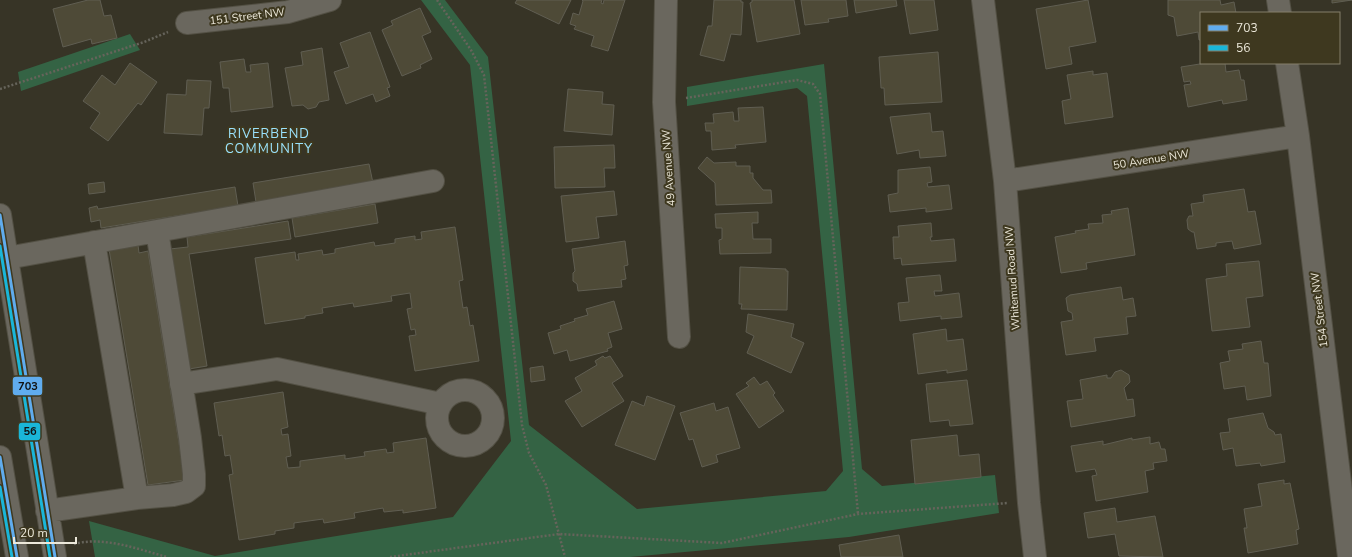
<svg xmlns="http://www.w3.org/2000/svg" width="1352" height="557" font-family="'Nunito Sans',sans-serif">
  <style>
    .green { fill: #346344 }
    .building { fill: #4e4a37; stroke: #605e52 }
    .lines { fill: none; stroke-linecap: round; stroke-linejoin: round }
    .minor-casing { stroke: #535044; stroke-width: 24 }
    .path { stroke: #66645b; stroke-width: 2.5; stroke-dasharray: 2 2; stroke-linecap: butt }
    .minor { stroke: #6a675e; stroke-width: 22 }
    .bus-1-casing { stroke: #3e381f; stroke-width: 6 }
    .bus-2-casing { stroke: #3e381f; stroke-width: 6 }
    .bus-1 { stroke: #60acee; stroke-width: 3 }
    .bus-2 { stroke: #1ab6d8; stroke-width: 3 }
    .labels { text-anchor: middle; stroke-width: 4; stroke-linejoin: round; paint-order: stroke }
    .street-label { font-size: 11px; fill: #ece8da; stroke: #3e381f }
    .quarter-label { font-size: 13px; letter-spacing: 1px; fill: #9be2fd; stroke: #3e381f }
    .line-badge { stroke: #3e381f; stroke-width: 1.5 }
    .pale-badge-label { font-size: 11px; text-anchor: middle; font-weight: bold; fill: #111 }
  </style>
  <rect width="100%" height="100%" fill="#373426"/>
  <!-- green -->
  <path class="green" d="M421 0H445L488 57 529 425 637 509 826 491 843 471 807 96 797 88 687 106V87L824 64 862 469 882 486 995 475 999 513 849 537 630 557H95L89 521 215 556 453 517 511 441 470 65Z
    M130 34 140 50 21 91 18 72Z"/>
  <!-- building -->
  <path class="building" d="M88 0H100L104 16 111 15 117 38 92 44 91 39 63 47 53 9Z
    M517 0H571L559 24 515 3Z
    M582 0H602L601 3 603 4 604 0H625L608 51 591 46 594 36 574 29 576 26 570 24 573 13 579 15 583 1Z
    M714 0H741V2H743L741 35 731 34 724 61 700 55 708 26H712Z
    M752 0H794L800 34 757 42 750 3 752 2Z
    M801 0H846L848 16 828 19 829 22 805 25Z
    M854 0H896L897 6 856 13Z
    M904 0H934L938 30 910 34Z
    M1088 0 1096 42 1069 47 1072 64 1046 69 1036 9Z
    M1168 0H1220L1221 5 1234 2 1236 13H1201V40H1199L1198 32 1177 36 1174 17 1168 15Z
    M1332 0H1352L1332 3Z
    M420 8 431 32 422 36 432 59 420 65 421 68 402 76 382 30 393 25 391 21Z
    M370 32 390 87 387 88 390 96 376 102 373 94 346 104 334 72 349 67 340 43Z
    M322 48 329 100 319 102 316 107 308 109 303 105 292 106 285 68 303 65 301 52Z
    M938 52 942 102 885 105 884 88H881L879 57Z
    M244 59 246 72H251L250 65 268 63 273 107 231 112 229 88H223L220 62Z
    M130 63 157 82 141 105 138 103 108 141 90 128 100 113 83 101 102 75 115 85Z
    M1206 63H1225L1226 72 1239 70 1241 80H1244L1247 100 1223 104 1222 100 1188 107 1184 85 1191 84 1190 81 1184 82 1181 67Z
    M1093 71V75L1107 73 1113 117 1065 124 1062 101 1071 99 1067 75Z
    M187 80 211 81 209 108H204L202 135 164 133 167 94 186 95Z
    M568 89 603 92 602 104 614 105 612 135 564 131Z
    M763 107 766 142 735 145 736 148 712 150 711 131H706L705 123H714L713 114 733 112 734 121H739L738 108Z
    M930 113 932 132 943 131 946 156 920 158 919 150 897 154 890 117Z
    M614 145 615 168H604L605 187 555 188 554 147Z
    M707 157 714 163 736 162V166H750V173H753V178L763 190H771L772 203 716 205 715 183 698 168Z
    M369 164 373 183 256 202 253 183Z
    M930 167 932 182 927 183 928 187 949 185 952 209 926 212V208L890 212 888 195 898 193V170Z
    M104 182 105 192 89 194 88 184Z
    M235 187 238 206 101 228 100 220 91 222 89 208 97 206 98 209Z
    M1244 189 1248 212 1255 211 1261 244 1234 249 1232 241 1216 243V246L1197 249 1194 232H1192L1188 229 1187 220 1189 216H1193L1191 204 1204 202 1203 195Z
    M614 191 617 215 596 217 599 238 566 242 561 196Z
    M375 204 378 223 295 237 292 218Z
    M1128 208 1135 255 1086 263 1087 269 1061 273 1055 237 1076 233 1075 231 1089 229 1088 224 1103 223 1102 215 1112 214 1111 211Z
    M758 212V223H752L753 239H771V253L720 254 719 240 722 239V228H716L715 214Z
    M288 221 291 239 189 254 207 366 189 369 170 249 188 247 187 237Z
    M931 223 932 237H930L931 241 954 239 956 261 902 265 901 258 894 259 893 237H899L898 226Z
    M455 227 463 280 459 281 463 308 467 307 470 326 473 325 479 361 415 371 409 336 416 335 415 329 411 330 407 309 412 308 410 293 391 296 392 301 354 307 353 303 322 308 323 313 305 316V318L265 324 255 258 295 252 296 260H299L298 254 322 250 323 255 335 253V249L374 242 375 246 395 243V239L415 236V240L422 239 421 232Z
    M625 241 628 265 624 266 626 279 621 280 622 287 578 291 577 284 573 281V273L575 271 572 249Z
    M138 245 139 253 148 251 185 480 148 485 109 249Z
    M1259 261 1263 296 1246 298 1250 327 1212 331 1206 279 1227 276 1226 264Z
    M740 267 786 269V271H788L787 310 741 309 742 304H739Z
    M940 275 942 291H934L935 296 959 293 962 317 941 319V316L900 321 898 303 909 302 906 278Z
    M1121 287 1123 300 1133 298 1136 316 1126 317 1128 334 1094 338 1096 351 1066 355 1061 322 1073 320 1072 313 1068 311 1066 298 1070 295Z
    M614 301 622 329 608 333 612 347 607 349 608 351 570 361 567 350 554 354 548 333 561 329 560 326 575 321 574 319 588 315 586 309Z
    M748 314 794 324 791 337 804 343 791 373 747 353 754 336 746 332Z
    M946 329 947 341 963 339 967 370 947 373V370L918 374 913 334Z
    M1261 341 1264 363H1268L1271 396 1247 400 1245 386 1224 389 1220 363 1230 361 1228 351 1243 349 1242 344Z
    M603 356 605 358 610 356 623 376 612 383 624 401 582 427 565 401 582 391 575 378 597 365 595 361Z
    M543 366 545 380 531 382 530 368Z
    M1121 370 1129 375 1130 382 1124 388 1127 400 1133 399 1135 416 1071 427 1067 401 1083 399 1080 380 1107 375V378H1111L1115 372Z
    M754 377 760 385 767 381 775 393 773 395 784 411 759 428 736 394 749 386 746 383Z
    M967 380 973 424 950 426 949 420 930 422 926 384Z
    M283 392 288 427 281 429 282 435 288 434 291 456 286 457 288 468 300 467V461L345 455V459L365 456 364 452 386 449 387 453 394 452 393 443 426 438 436 508 403 513V510L384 512 383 508 354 513 355 518 324 523 323 519 294 523V528L275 531V534L239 540 229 475 233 474 230 455 225 456 222 435 219 436 214 403Z
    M647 396 675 406 655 460 615 445 632 401 644 406Z
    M714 403 716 411 728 407 740 448 716 455 718 462 702 467 693 439 689 440 680 413Z
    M1263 413 1268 428 1274 432 1275 435 1281 434 1285 462 1261 466 1260 463 1236 466 1233 448 1223 450 1220 433 1230 432 1228 419Z
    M957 435 959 456 979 454 981 477 915 484 911 440Z
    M1150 437V444L1159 442 1161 449H1165L1167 461 1153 463 1154 469 1145 471 1148 492 1096 501 1092 476 1097 475 1095 469 1076 472 1071 446 1103 441V445L1132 438V440Z
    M1284 480V484L1290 483 1299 529 1296 530 1298 544 1248 553 1244 528H1247L1244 509 1262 506 1258 484Z
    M1115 508 1117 522 1155 516 1163 557 1119 556 1115 534 1088 538 1084 513Z
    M899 535 903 557H841L839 545Z"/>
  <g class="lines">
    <!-- minor casing -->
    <g class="minor-casing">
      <path id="minor" d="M666 0 664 102 679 337
        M983 0 1005 181 1029 503 1035 557
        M1278 0 1280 13
        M187 23 288 12 330 0
        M1287 63 1298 136 1349 557
        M1005 181 1298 136
        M0 215 55 557
        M157 231 433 181
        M94 242 137 498
        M7 258 157 231 190 438 194 474V486L186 492 173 495 137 498 47 511
        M181 384 277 369 441 404
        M437 418a28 28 0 1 1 56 0a28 28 0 1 1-56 0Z
        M0 457 17 557"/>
    </g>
    <!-- path -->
    <path class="path" d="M437 0 471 50 484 75 522 425 529 453 546 485 565 557
      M0 89 144 42 168 32
      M686 98 797 80 813 84 820 94 858 514
      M74 544C104 536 137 549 167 557
      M390 557 559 534 722 543 858 514 1008 503"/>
    <!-- minor -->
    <use href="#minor" class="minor"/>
    <!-- bus-1 casing -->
    <g class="bus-1-casing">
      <path id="bus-1" d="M0 215 55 557
        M0 457 17 557"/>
    </g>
    <!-- bus-2 casing -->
    <g class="bus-2-casing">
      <path id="bus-2" d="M0 246 50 557
        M0 487 12 557"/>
    </g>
    <!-- bus-1 -->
    <use href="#bus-1" class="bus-1"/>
    <!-- bus-2 -->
    <use href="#bus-2" class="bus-2"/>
  </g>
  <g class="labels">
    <!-- street labels -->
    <g class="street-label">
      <text transform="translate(247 16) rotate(-7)" y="4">151 Street NW</text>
      <text transform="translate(1151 159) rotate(-9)" y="4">50 Avenue NW</text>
      <text transform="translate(668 168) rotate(-94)" y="4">49 Avenue NW</text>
      <text transform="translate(1012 278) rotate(-94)" y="4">Whitemud Road NW</text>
      <text transform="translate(1319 310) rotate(-97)" y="4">154 Street NW</text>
    </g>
    <!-- quarter labels -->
    <g class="quarter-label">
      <text x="269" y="138">RIVERBEND<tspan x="269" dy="15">COMMUNITY</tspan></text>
    </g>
  </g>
  <g class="line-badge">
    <rect x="12" y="376" width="31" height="20" rx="4" fill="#60acee"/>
    <rect x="18" y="422" width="23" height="19" rx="4" fill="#1ab6d8"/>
  </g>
  <g class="pale-badge-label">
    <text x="28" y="390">703</text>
    <text x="30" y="435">56</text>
  </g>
  <!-- legend -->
  <rect x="1200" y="12" width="140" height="52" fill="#3e381f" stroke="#847e6a"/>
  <rect x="1208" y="25" width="20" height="6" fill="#60acee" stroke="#847e6a"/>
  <text x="1236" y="32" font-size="12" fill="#ece8da">703</text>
  <rect x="1208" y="45" width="20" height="6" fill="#1ab6d8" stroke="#847e6a"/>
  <text x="1236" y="52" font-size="12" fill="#ece8da">56</text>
  <!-- scale -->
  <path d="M14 537v6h62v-6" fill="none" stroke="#ece8da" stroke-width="2"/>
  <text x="20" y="537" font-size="12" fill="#ece8da" stroke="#3e381f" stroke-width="3" paint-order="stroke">20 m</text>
</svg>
